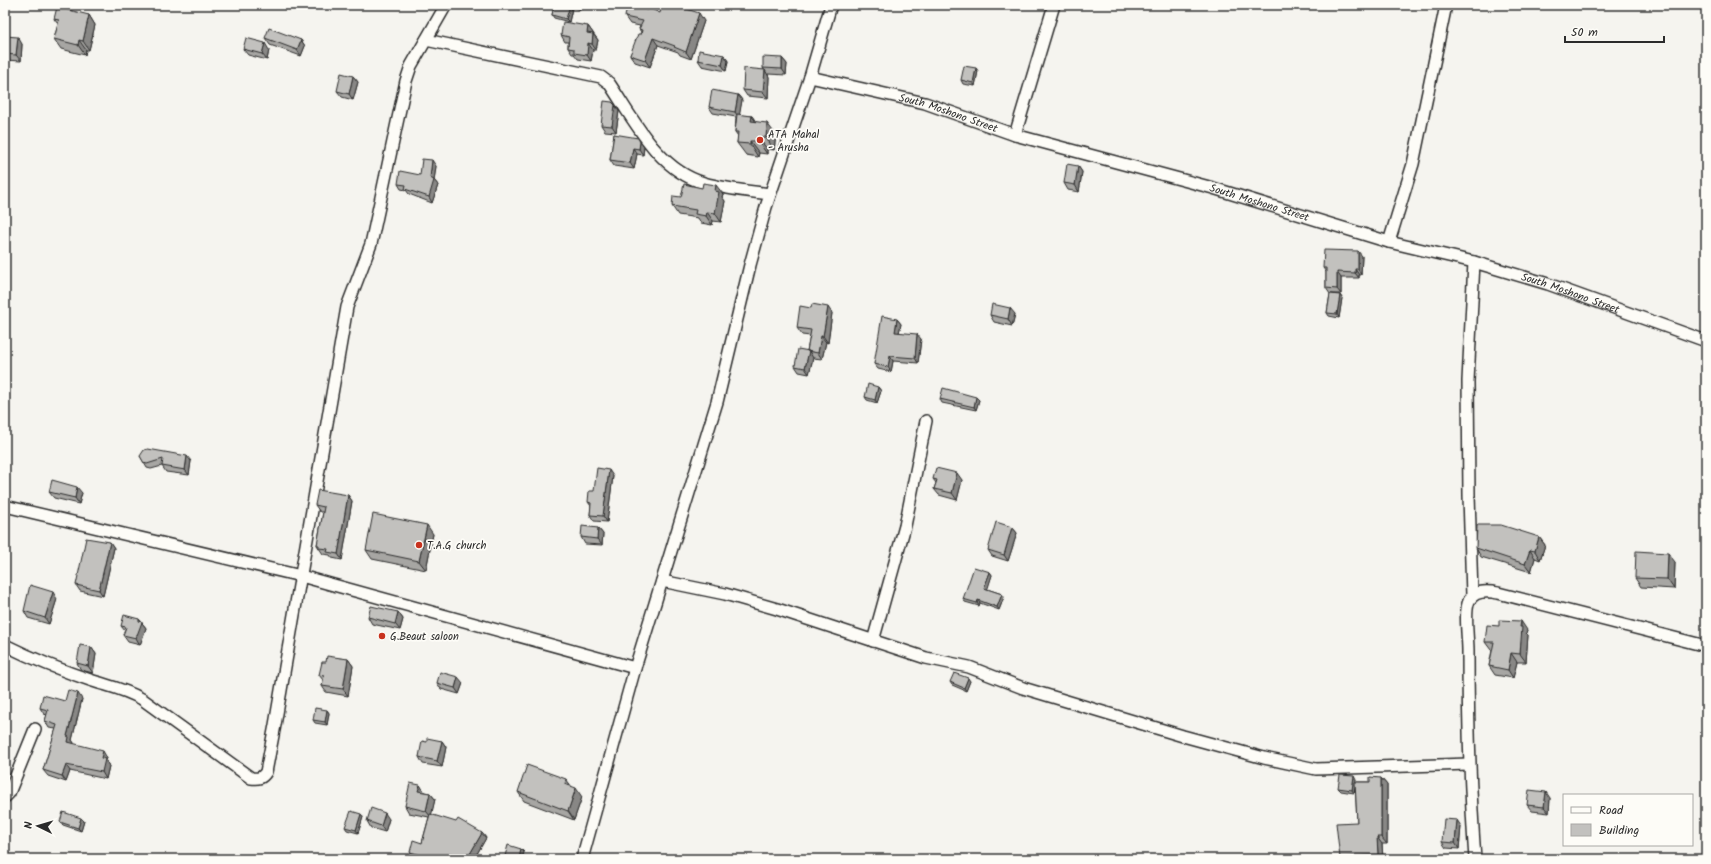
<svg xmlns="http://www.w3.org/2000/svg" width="1711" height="864" font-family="Kalam,sans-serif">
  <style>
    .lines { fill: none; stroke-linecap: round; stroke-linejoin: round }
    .minor-casing { stroke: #2b2b2b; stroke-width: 14 }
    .minor { stroke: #fdfcf7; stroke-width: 11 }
    .wall { fill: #a7a6a3; stroke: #2b2b2b }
    .shaded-wall { fill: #888785; stroke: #2b2b2b }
    .building { fill: #c2c1be; stroke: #2b2b2b }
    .poi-dot { fill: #c8321e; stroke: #fdfcf7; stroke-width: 1.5 }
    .labels { text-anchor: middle; stroke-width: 3.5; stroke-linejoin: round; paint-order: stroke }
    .street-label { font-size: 11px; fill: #2b2b2b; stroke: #fdfcf7 }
    .poi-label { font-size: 11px; fill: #2b2b2b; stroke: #fdfcf7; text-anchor: start }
  </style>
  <rect width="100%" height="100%" fill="#f5f4ef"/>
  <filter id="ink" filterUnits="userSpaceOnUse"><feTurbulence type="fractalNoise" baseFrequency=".025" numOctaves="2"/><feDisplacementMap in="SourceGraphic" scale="8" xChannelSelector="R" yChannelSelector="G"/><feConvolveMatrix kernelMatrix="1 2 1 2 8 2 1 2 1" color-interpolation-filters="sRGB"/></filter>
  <g filter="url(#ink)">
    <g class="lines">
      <!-- minor casing -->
      <g class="minor-casing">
        <g id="minor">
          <path d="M426 40 601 77 609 83C634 120 658 170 704 183 725 189 748 191 770 194"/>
          <path id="s1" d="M810 77 925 103 1015 135 1213 188 1389 242 1474 262 1548 284 1706 341"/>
          <path d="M1015 135 1054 5"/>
          <path d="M1389 242 1413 164 1446 5"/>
          <path d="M5 506 301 576 635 668"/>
          <path d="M662 581 725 594 777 609 926 658 969 667 1023 688 1183 736 1264 758 1316 769 1469 764"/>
          <path d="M1472 596 1469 495 1468 381 1474 262"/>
          <path d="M873 641 905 526 926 421"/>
          <path d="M5 645C33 659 63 671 93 681 112 687 124 689 142 699L251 778C259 779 262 778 266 772L275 725 347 307 371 244 406 81 411 66 446 5"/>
          <path d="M5 797 9 793 35 729"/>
          <path d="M582 859 635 668 717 402 750 265 766 207 810 77 831 5"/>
          <path d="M1475 859C1470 789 1468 720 1468 650 1468 638 1464 611 1469 601 1474 590 1488 591 1498 593L1706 646"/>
        </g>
      </g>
      <!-- minor -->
      <use href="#minor" class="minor"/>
    </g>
    <!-- wall -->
    <path class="wall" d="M554 5H583L581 10 570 6 572 8 569 22 554 18 552 15Z
      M660 13 704 21 691 59 680 55 678 52 658 45 650 67 635 62 630 55 641 32 639 29 640 26 630 24 625 17Z
      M89 15 95 25 89 50H86L85 55 61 49 54 39 58 24 54 19Z
      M588 26 598 40 596 50H593L591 61 578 59 574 54H572L568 48V42H565L561 35Z
      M5 36 22 44 21 61 5 60Z
      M265 38 301 40 305 46 301 56 270 45Z
      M243 49 269 50 267 60 248 55Z
      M724 55 728 61 726 71 702 66 698 60Z
      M782 58 787 64 786 75 768 74 769 77 768 98 747 96 743 90 764 70 763 68Z
      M976 68 978 71 975 86 963 84 961 80Z
      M353 76 358 82 353 100 342 97 337 91Z
      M738 95 742 100 739 115 752 116 756 122 776 135 774 150 767 149V154L759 153 758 157 746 155 737 143 738 136 735 132 736 117 713 113 709 107Z
      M619 111 616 132 605 131 601 125Z
      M614 134 644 147 643 155 637 154 634 169 614 166 610 160Z
      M436 166 434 180 438 185 432 203 409 194 406 190 401 189 398 184 420 175Z
      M1078 166 1082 172 1079 192 1068 190 1064 183Z
      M723 194 722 197 725 201 721 222 713 221 712 225 701 223 698 218 678 215 672 206Z
      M1362 256 1361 275H1359V278H1341V294H1331L1340 295 1342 298 1339 318 1329 316 1327 313 1330 294 1326 288V272L1323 268Z
      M832 313 828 343 826 342 822 359 813 358 809 374 799 372 795 366 807 351 810 336 802 335 797 328Z
      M1015 314 1012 326 994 322 990 315Z
      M897 319 901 324 899 332 921 339 918 363 893 361 891 372 878 369 874 364Z
      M878 387 881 391 877 403 867 400 865 397Z
      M940 399 979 400 976 410 942 403Z
      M140 456 191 461 189 475 166 472 162 466 151 469 147 468Z
      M613 476 607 522 594 521 590 515 591 506 588 502Z
      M933 479 962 480 957 500 939 495 934 489 936 483Z
      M49 492 82 493 79 504 54 498Z
      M348 495 352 501 342 560 332 558 330 555 323 554 317 545 323 512H320L315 505Z
      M1012 527 1017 533 1008 561 992 556 988 550Z
      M598 528 603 534 602 545 585 544 581 537Z
      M433 534 426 570 372 559 366 550Z
      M1539 537 1545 545 1540 560 1535 558 1531 572 1481 557 1476 548Z
      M110 542 114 548 103 596 80 591 76 585Z
      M1675 562 1674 589 1641 587 1635 578Z
      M990 572 992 575 987 589 1002 594 1004 597 999 610 980 603 979 606 965 602 963 599Z
      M57 599 49 624 28 618 24 611Z
      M398 612 403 619 400 630 372 624 368 617Z
      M139 619 146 628 140 645 128 642 123 635 125 631 121 626Z
      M1527 630 1526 633 1528 635 1526 662H1517L1513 678 1495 675 1489 666 1492 650H1491L1485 642Z
      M91 647 96 654 93 673 81 670 77 663Z
      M348 659 353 666 348 696 326 692 322 686 323 680 319 675 326 662Z
      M970 681 966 691 952 685 950 682Z
      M437 683H463L459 694 441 689Z
      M82 699 72 740 74 743 73 744 107 758 106 761 109 766 106 779 70 771 66 782 48 776 43 770 56 729 49 728 45 721 47 715 44 714 40 708 65 701Z
      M327 710 329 713 327 725 315 723 313 720Z
      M442 741 446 747 442 767 423 764 419 757 427 742Z
      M1381 778 1387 785V844H1382L1383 859H1341L1340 858 1357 822 1355 784 1354 793 1341 791 1338 788 1356 780 1355 782H1370Z
      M420 785 424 792 430 793 435 799 431 815 482 833 486 838 474 859H456L454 858V859H422L413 857 410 852 422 843 429 817 409 813 405 806Z
      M571 786 582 797 574 820 524 801 518 792Z
      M1550 798 1549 813 1532 811 1527 805Z
      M363 817 358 833 347 830 345 827Z
      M389 819 385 832 371 828 367 821Z
      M84 821 81 831 63 825 60 822Z
      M1461 826 1459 849 1446 848 1442 842Z
      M521 849 524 852 522 859H507L505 856Z"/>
    <!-- shaded-wall -->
    <path class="shaded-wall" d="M570 5 572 8 569 22 566 19Z
      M579 5H583L581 10 578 7Z
      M699 13 704 21 691 59 686 52Z
      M89 15 95 25 89 50 83 41Z
      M588 26 593 33 592 39 587 33Z
      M593 34 598 40 596 50 592 44Z
      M18 37 22 44 21 61 16 55Z
      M653 38 658 45 650 67 645 60Z
      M79 40 86 50 85 55 78 45Z
      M301 40 305 46 301 56 297 50Z
      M265 43 269 50 267 60 262 54Z
      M588 43 593 50 591 61 587 55Z
      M724 55 728 61 726 71 722 65Z
      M782 58 787 64 786 75 782 69Z
      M976 68 978 71 975 86 973 83Z
      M765 70 769 77 768 98 763 92Z
      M353 76 358 82 353 100 349 94Z
      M738 95 742 100 739 118 735 112Z
      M612 102 619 111 616 132 612 126Z
      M752 116 760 128 751 121Z
      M767 123 776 135 774 150 766 137Z
      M758 137 767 149V154L758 141Z
      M750 141 759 153 758 157 750 144Z
      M640 142 644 147 643 155 639 149Z
      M633 148 637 154 634 169 630 163Z
      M432 160 436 166 434 181V180L438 185 432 203 429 197 430 178Z
      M1078 166 1082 172 1079 192 1075 185Z
      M716 185 723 194 722 197 725 201 721 222 715 213V191Z
      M707 212 713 221 712 225 706 216Z
      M1358 251 1362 256 1361 275 1358 269Z
      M1355 269 1359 275V278L1355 273Z
      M1337 272 1341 278V294L1337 289Z
      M1340 295 1342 298 1339 318 1337 314Z
      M828 307 832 313 828 343 823 336Z
      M1010 308 1015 314 1012 326 1008 319Z
      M897 319 901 324 898 337 895 332Z
      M917 334 921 339 918 363 915 358Z
      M821 336 826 342 822 359 818 353Z
      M809 351 813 358 809 374 805 368Z
      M890 356 893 361 891 372 888 367Z
      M878 387 881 391 877 403 875 400Z
      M976 397 979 400 976 410 974 407Z
      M187 456 191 461 189 475 185 470Z
      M609 470 613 476 607 522 603 516Z
      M957 473 962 480 957 500 952 493Z
      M77 487 82 493 79 504 75 498Z
      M348 495 352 501 342 560 338 554Z
      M427 525 433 534 426 570 419 561Z
      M1012 527 1017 533 1008 561 1004 555Z
      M598 528 603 534 602 545 597 539Z
      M1539 537 1545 545 1540 560 1535 551Z
      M110 542 114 548 103 596 99 590Z
      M1530 550 1535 558 1531 572 1525 564Z
      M1668 553 1675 562 1674 589 1667 579Z
      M990 572 992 575 987 591 984 588Z
      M53 592 57 599 49 624 45 618Z
      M1002 594 1004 597 999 610 997 607Z
      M978 600 980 603 979 606 977 603Z
      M398 612 403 619 400 630 395 624Z
      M139 619 146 628 140 645 136 638Z
      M1521 621 1527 630 1526 633 1528 635 1526 662 1520 654Z
      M91 647 96 654 93 673 88 666Z
      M1511 653 1517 662 1513 678 1508 670Z
      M348 659 353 666 348 696 343 689Z
      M458 677 463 683 459 694 455 688Z
      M968 678 970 681 966 691 964 688Z
      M78 693 82 699 72 740 74 743 72 749 68 742 67 736Z
      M327 710 329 713 327 725 325 722Z
      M442 741 446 747 442 767 437 761Z
      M103 751 107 758 106 761 109 766 106 779 102 772 101 758Z
      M66 765 70 771 66 782 62 776Z
      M1354 776 1356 780 1354 793 1352 790Z
      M1381 778 1387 785V844L1381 837Z
      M566 779 572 787 565 784Z
      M420 785 424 791 423 797 418 791Z
      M576 788 582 797 574 820 568 811Z
      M1546 792 1550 798 1549 813 1544 807Z
      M430 793 435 799 431 817 426 811Z
      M385 813 389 819 385 832 381 826Z
      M361 814 363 817 358 833 356 830Z
      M81 818 84 821 81 831 78 828Z
      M1457 820 1461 826 1459 849 1455 843Z
      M482 833 486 838 474 859H467Z
      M1377 837 1382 844 1383 859H1381L1378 855Z
      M521 849 524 852 522 859H519Z
      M450 853 454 858V859H447Z"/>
    <!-- building -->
    <path class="building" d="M554 5H570L566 19 552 15Z
      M627 5 648 10 649 8 660 13 662 5H674L699 13 686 52 674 47 675 46 653 38 645 60 630 55 638 34H641L642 30 639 29 643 21 625 17Z
      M57 7 89 15 83 41 79 40 78 45 54 39 59 20 54 19Z
      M563 22 588 26 587 33 593 34 592 44 588 43 587 55 574 53V49L568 48 569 37 561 35Z
      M269 28 301 40 297 50 265 38Z
      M5 36 18 37 16 55 5 54Z
      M246 38 265 43 262 54 243 49Z
      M699 50 724 55 722 65 698 60Z
      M763 57 782 58V69L763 68Z
      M964 66 976 68 973 83 961 80Z
      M744 68 765 70 763 92 743 90Z
      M341 73 353 76 349 94 337 91Z
      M712 90 738 95 735 112 709 107Z
      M604 101 612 102 615 105 612 126 601 125Z
      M737 114 752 116 751 121 767 123 766 137H758V141H750V144L737 143 738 132H735Z
      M614 134 638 138 640 142 639 149 633 148 630 163 610 160Z
      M422 159 432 160 430 178 434 180 429 197 405 189 406 185 398 184 400 171 420 175Z
      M1067 164 1078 166 1075 185 1064 183Z
      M703 183 716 185 715 191 719 192 715 213 707 212 706 216 695 214 696 210 672 206 673 196 681 197 684 184 702 188Z
      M1324 250 1358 251V269H1355V273L1337 272V289L1326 288V268H1323Z
      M1330 294 1340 295 1337 314 1327 313Z
      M812 304 828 307 823 336H821L818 353 807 351 811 330 797 328 800 306 811 308Z
      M992 304 1010 308 1008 319 990 315Z
      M882 316 897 319 895 332 917 334 915 358 890 356 888 367 874 364Z
      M798 349 809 351 805 368 795 366Z
      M868 384 878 387 875 400 865 397Z
      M943 388 976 397 974 407 940 399Z
      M148 449 187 456 185 470 162 466 163 459 147 464 144 463 140 456 144 450Z
      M597 468 609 470 603 516 590 515 591 503 588 502 589 491H594Z
      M936 468 957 473 952 493 934 489 937 480 933 479Z
      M52 480 77 487 75 498 49 492Z
      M318 490 348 495 338 554 327 552 328 549 319 548V545H317L324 507 315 505Z
      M373 514 427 525 419 561 366 550Z
      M996 522 1012 527 1004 555 988 550Z
      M1477 525H1501L1539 537 1535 551 1530 550 1525 564 1476 548Z
      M582 526 598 528 597 539 581 537Z
      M86 538 110 542 99 590 76 585Z
      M1636 551 1668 553 1667 579 1635 578Z
      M974 567 990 572 984 588 1002 594 997 607 978 600 977 603 963 599Z
      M30 585 53 592 45 618 24 611Z
      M371 606 398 612 395 624 368 617Z
      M124 615 139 619V621L142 622 136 638 123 635 126 627 121 626Z
      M1499 620 1521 621 1520 627H1522L1520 654 1511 653 1508 670 1489 666 1494 642H1485L1487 625 1499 626Z
      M80 645 91 647 88 666 77 663Z
      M327 656 348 659 343 689 322 686 324 676 319 675 322 662H326Z
      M440 672 458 677 455 688 437 683Z
      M954 673 968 678 964 688 950 682Z
      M68 690 78 693 67 736 69 737 68 742 103 751 101 758 105 759 102 772 66 765 62 776 43 770 57 725 45 721 48 710 40 708 43 695 65 701Z
      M315 708 327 710 325 722 313 720Z
      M427 738 442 741 437 761 419 757 422 741 427 742Z
      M527 765 566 779 565 784 576 788 568 811 518 792Z
      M1340 775 1354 776 1352 790 1338 788Z
      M1370 777 1381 778V837H1377L1378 855 1340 858 1336 823 1357 822 1355 782H1370Z
      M410 783 420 785 418 791 430 793 426 811 405 806Z
      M1529 790 1546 792 1544 807 1527 805Z
      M371 808 385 813 381 826 367 821Z
      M351 811 361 814 356 830 345 827Z
      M63 812 81 818 78 828 60 822Z
      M430 814 456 822 458 819 482 833 467 859H461L450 853 447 859H436L410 852 413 840 422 843Z
      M1444 819 1457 820 1455 843 1442 842Z
      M508 845 521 849 519 859H515L505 856Z"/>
  </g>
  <!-- markers -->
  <g class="poi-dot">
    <circle cx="760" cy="140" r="4"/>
    <circle cx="419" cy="545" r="4"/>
    <circle cx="382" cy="636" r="4"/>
  </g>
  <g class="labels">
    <!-- street labels -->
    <g class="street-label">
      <text dy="4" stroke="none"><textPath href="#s1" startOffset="143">South Moshono Street</textPath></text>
      <text dy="4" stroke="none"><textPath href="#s1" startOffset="467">South Moshono Street</textPath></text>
      <text dy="4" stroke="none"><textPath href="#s1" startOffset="791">South Moshono Street</textPath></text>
    </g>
    <!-- poi labels -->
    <g class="poi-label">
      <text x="768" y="138">ATA Mahal<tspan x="768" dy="13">- Arusha</tspan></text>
      <text x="427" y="549">T.A.G church</text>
      <text x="390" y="640">G.Beaut saloon</text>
    </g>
  </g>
  <!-- margin -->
  <rect width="1711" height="864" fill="none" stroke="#fdfcf7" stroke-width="20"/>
  <rect x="10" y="10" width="1691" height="844" fill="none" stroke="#2b2b2b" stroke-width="1.5" filter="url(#ink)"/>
  <!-- legend -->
  <rect x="1563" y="794" width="130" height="52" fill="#fdfcf7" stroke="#a9a8a5"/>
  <rect x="1571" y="807" width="20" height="6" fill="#fdfcf7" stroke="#a9a8a5"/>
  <text x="1599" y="814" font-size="12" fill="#2b2b2b">Road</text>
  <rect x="1571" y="824" width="20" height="12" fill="#c2c1be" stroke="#a9a8a5"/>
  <text x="1599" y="834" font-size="12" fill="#2b2b2b">Building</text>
  <!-- north arrow -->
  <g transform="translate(38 826) rotate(275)" stroke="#fdfcf7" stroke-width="3" paint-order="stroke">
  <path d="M0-3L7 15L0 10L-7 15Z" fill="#2b2b2b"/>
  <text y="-6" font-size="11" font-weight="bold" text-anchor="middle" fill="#2b2b2b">N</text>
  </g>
  <!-- scale -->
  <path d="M1565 36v6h99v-6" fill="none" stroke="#2b2b2b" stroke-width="2"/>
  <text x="1571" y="36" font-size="12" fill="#2b2b2b" stroke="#fdfcf7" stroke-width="3" paint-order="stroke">50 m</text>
</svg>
